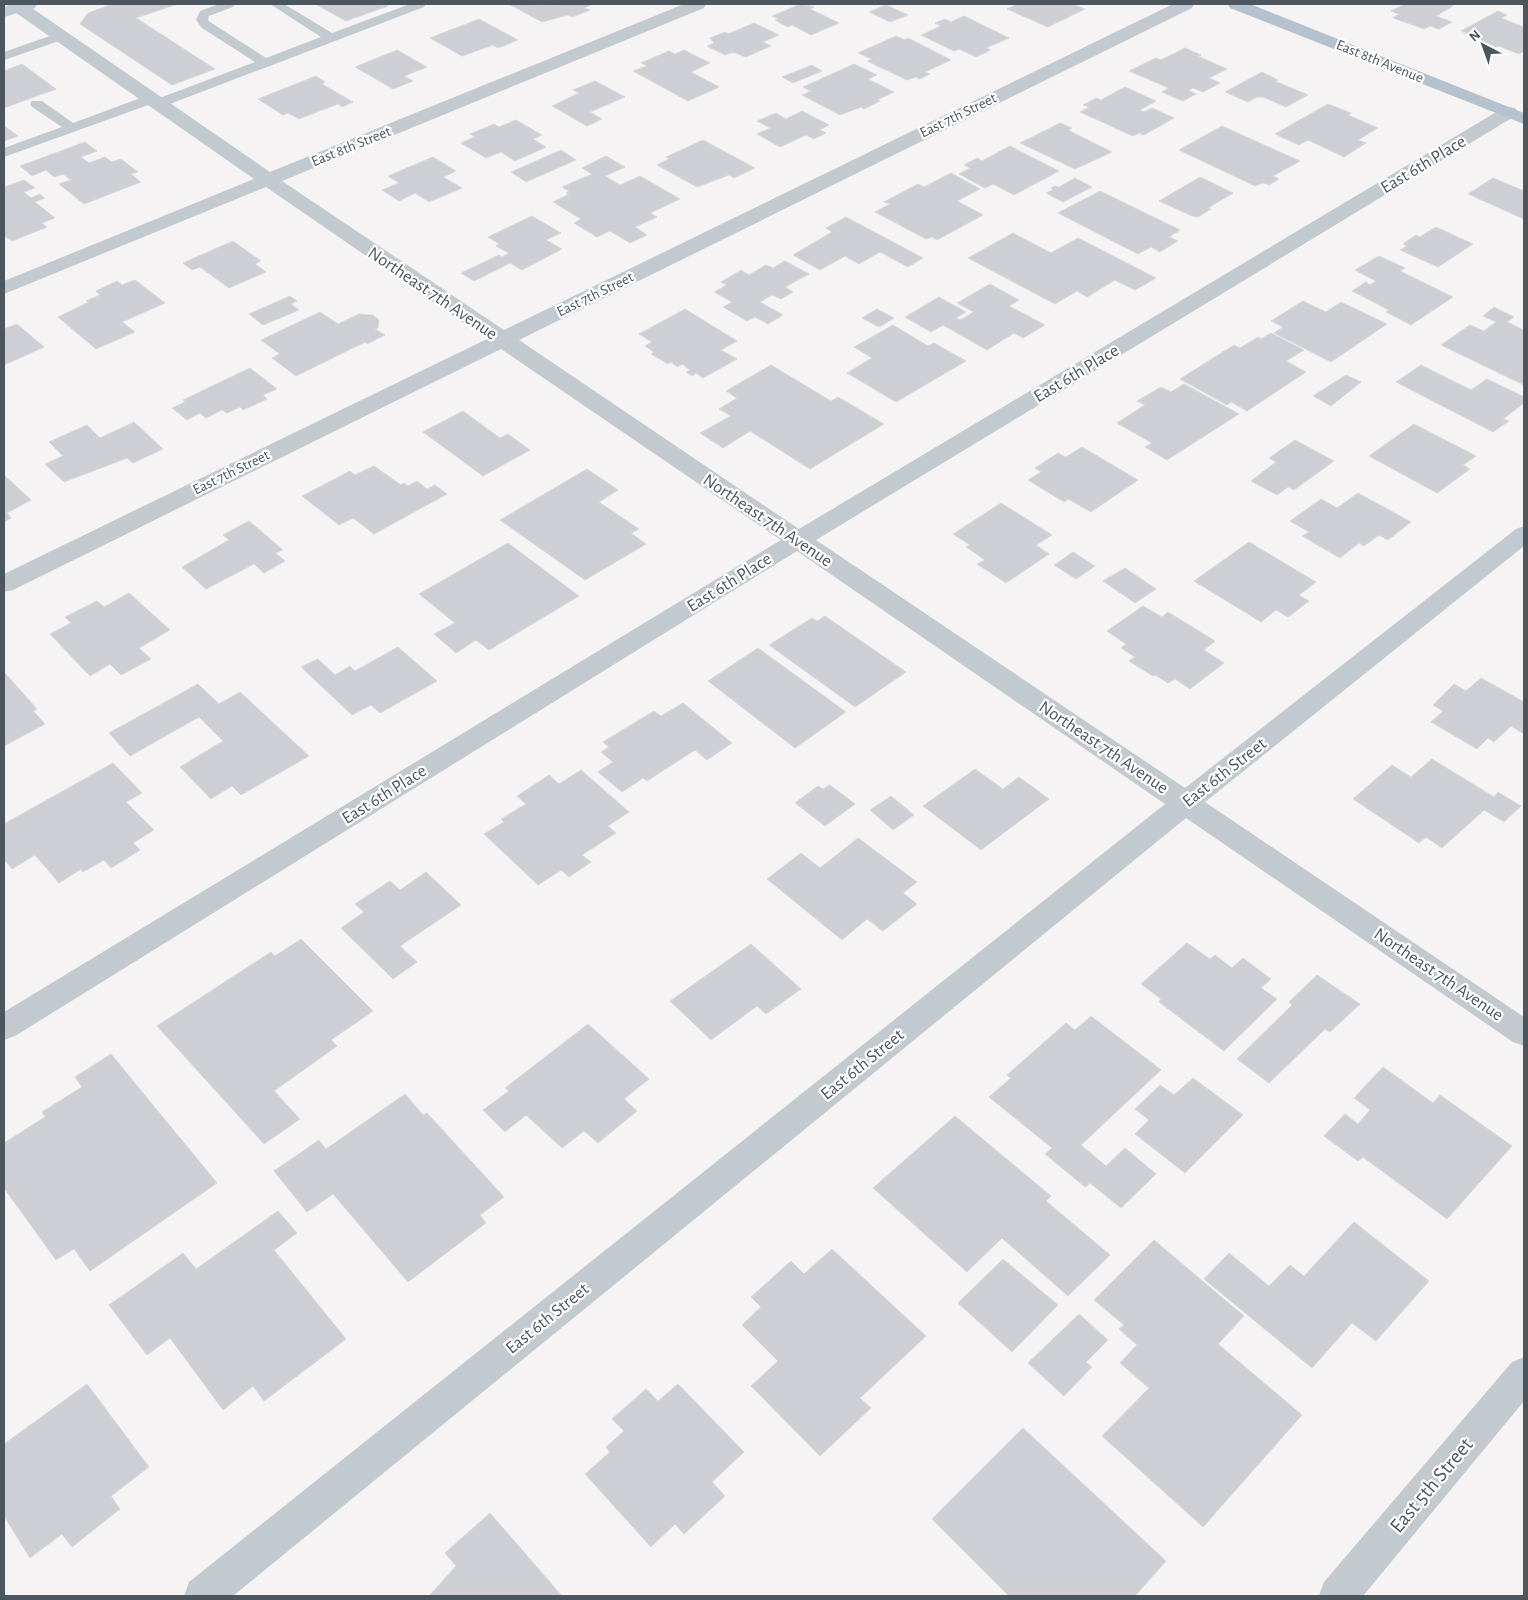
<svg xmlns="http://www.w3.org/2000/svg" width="1528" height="1600" font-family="'Alegreya Sans',sans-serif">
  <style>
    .building { fill: #cdcfd4; stroke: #d7d9dd }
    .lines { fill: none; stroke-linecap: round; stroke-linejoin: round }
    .service { fill: #c2cad0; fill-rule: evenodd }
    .minor { fill: #c2cad0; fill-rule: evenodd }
    .secondary { fill: #c2cbd4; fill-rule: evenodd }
    .primary { fill: #b5c2ce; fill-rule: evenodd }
    .labels { text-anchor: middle; stroke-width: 4.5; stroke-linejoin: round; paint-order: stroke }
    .far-street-label { font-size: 15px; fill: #4c565f; stroke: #fff }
    .street-label { font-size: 18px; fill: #4c565f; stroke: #fff }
    .near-street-label { font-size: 21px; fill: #4c565f; stroke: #fff }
  </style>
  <rect width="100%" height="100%" fill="#f5f3f3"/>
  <!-- building -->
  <path class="building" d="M113 4H178L136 18 215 69 172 85 80 24 88 13Z
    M315 4H384L388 6 346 21Z
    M509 4 537 5 593 4 584 8 590 10 572 17 568 15 542 22Z
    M801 4 814 7 810 9 839 23 811 35 792 25 788 27 782 24 775 20 779 19 772 16Z
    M1018 4H1072L1085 9 1048 27 1007 9Z
    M1405 4H1446L1453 6 1436 16 1452 22 1439 29 1430 26 1424 29 1393 18 1399 14 1391 11Z
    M886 5 908 15 890 22 869 12Z
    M1498 11 1507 15 1501 18 1524 27V51L1519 54 1499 46 1496 47 1478 40 1481 39 1461 31Z
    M964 16 1009 38 986 48 991 50 976 57 959 49 954 51 921 35 941 26 935 23 945 19 951 22Z
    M479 19 518 40 498 48 493 45 462 56 430 38Z
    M754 23 779 35 763 42 771 46 746 57 733 52 725 55 707 46 714 43 710 38 725 32 728 34Z
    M896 36 905 40 908 38 951 60 925 72 930 74 920 79 916 77 907 80 867 61 872 59 858 53Z
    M1185 48 1201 55 1198 56 1227 69 1209 78 1220 83 1203 92 1193 88 1188 90 1196 94 1183 101 1162 92 1169 88 1129 71 1156 58 1161 60Z
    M397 50 427 67 404 76 413 81 393 89 355 67Z
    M684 50 710 63 691 72 719 87 688 101 633 71 647 66 641 63 669 51 675 54Z
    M22 64 56 89 4 108V71Z
    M854 64 877 75 868 79 894 92 877 100 880 101 864 109 861 107 840 115 802 95 811 91 803 87Z
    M812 65 822 71 793 83 782 77Z
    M1262 72 1278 80 1275 81 1308 95 1286 107 1263 97H1257L1248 102 1225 92Z
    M316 76 325 82 322 84 353 102 342 107 338 104 299 119 288 113 283 115 258 99Z
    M595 81 625 97 590 112 602 119 587 126 552 106 579 93 573 90Z
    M1125 87 1156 101 1140 110 1144 112 1152 108 1174 118 1144 135 1139 133 1133 136 1080 112 1089 107 1083 105 1096 98 1101 100Z
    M1328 104 1351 113 1348 115 1378 128 1358 140 1366 143 1344 157 1308 140 1299 145 1275 134Z
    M802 111 829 125 819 130 826 133 814 139 806 135 780 147 757 134 770 128 757 121 776 113 786 119Z
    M516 120 542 135 533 139 546 147 515 161 501 152 486 158 461 143 475 137 470 134 494 124 499 127Z
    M1060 123 1072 128 1068 130 1112 152 1075 169 1020 143Z
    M4 126 18 136 4 141Z
    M1222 126 1300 161 1273 176 1279 179 1269 185 1263 183 1255 186 1179 150Z
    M703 140 755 168 734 178 729 175 697 187 657 165 669 159 666 157Z
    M85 142 97 151 81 157 89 163 105 157 112 162 121 159 138 172 131 174 141 182 84 204 59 184 71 180 63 174 54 177 46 170 32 176 20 166Z
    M1010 146 1059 171 1014 195 993 184 985 188 959 174 970 168 964 165 977 158 982 161Z
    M561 150 576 160 526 182 511 172Z
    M606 156 625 167 605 176 620 185 640 176 680 199 650 213 657 217 635 227 647 235 630 243 610 231 597 237 574 223 581 219 553 202 569 194 566 193 569 191 562 187 592 174 582 168Z
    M433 157 456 171 443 177 462 188 429 202 415 193 399 201 382 190 399 183 388 176Z
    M951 173 980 189 957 201 983 215 937 240 932 237 926 239 875 212 890 204 884 202 918 184 924 187Z
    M1200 177 1233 193 1208 208 1211 209 1198 217 1192 216 1159 201Z
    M1075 178 1092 187 1063 202 1046 193 1053 190 1051 188 1055 186 1059 187Z
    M1493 178 1524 191V219L1468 194Z
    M24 180 35 188 24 192 31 198 40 194 45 198 35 202 55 218 42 223 47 227 12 241 4 236V187Z
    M1100 191 1180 230 1169 237 1178 241 1160 252 1151 247 1138 254 1058 213Z
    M532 216 561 233 546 240 562 249 522 270 510 263 474 281 461 273 499 255 502 257 509 253 496 246 499 244 488 237Z
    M846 217 923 258 908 267 880 252 859 264 845 256 820 270 793 255 832 232 826 228Z
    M1436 227 1473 244 1438 267 1400 250 1407 246 1403 244 1416 235 1420 237Z
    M1013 233 1051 253 1078 238 1156 278 1135 290 1115 280 1087 297 1077 291 1055 304 968 258Z
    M233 241 261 261 255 264 266 272 229 288 200 267 192 270 183 263Z
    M1379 256 1405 268 1400 271 1453 297 1411 325 1386 312 1389 310 1352 291 1366 282 1370 285 1376 281 1355 270Z
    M785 261 809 274 785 287 793 292 781 299 772 295 760 302 783 315 768 324 755 317 747 321 723 307 732 302 714 292 727 285 721 282 741 270 749 275 766 265 773 268Z
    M135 280 165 303 122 322 135 332 96 349 58 317 89 302 86 301 100 295 96 291 117 281 122 285Z
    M990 284 1019 300 1009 306 1045 325 1023 338 1014 333 987 350 943 325 931 332 905 317 939 297 966 312 956 318 960 320 974 312 957 303Z
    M290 296 297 301 291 304 299 310 263 325 249 314Z
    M1303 301 1326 312 1341 302 1387 324 1331 362 1274 333 1283 327 1271 321Z
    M1494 307 1514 317 1507 322 1524 330V385L1441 345 1470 325 1484 331 1496 322 1483 316Z
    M685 309 737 341 721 350 737 359 703 378 696 373 692 376 686 372 690 370 682 364 678 367 671 362 668 364 651 354 654 352 645 346 652 342 639 334Z
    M877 309 894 318 879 327 862 318Z
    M320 312 338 324 359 314 373 315 379 320 378 328 375 329 385 335 367 344 365 342 296 376 272 358 280 354 261 340Z
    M17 324 44 347 4 365V329Z
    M893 325 928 346 934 343 966 361 896 402 847 373 872 358 854 347Z
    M1271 333 1304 350 1286 361 1306 372 1247 411 1231 402 1227 405 1180 379 1234 345 1240 348 1258 337 1261 339Z
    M771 365 831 401 838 397 884 424 810 469 750 431 723 448 700 433 731 416 719 409 737 398 726 391Z
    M1421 365 1471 390 1487 379 1524 397V403L1503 419 1509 421 1493 432 1396 382Z
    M250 368 277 389 263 395 267 399 243 410 240 407 227 413 222 410 206 418 200 413 187 420 172 408 185 402 183 400Z
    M1346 375 1361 382 1331 406 1313 396Z
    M1184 384 1239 414 1167 460 1145 447 1152 443 1117 423 1145 405 1137 401 1161 387 1171 392Z
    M463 411 500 438 508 434 530 450 483 476 423 432Z
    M134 422 163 449 133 463 127 458 64 482 45 464 63 456 49 442 87 425 100 438Z
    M1414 424 1476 456 1463 465 1470 469 1437 493 1369 456Z
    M1295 440 1334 461 1294 490 1288 487 1277 495 1251 481 1276 462 1269 458Z
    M1082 447 1138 480 1091 512 1068 499 1064 502 1028 480 1041 472 1035 468 1058 453 1066 457Z
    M374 466 401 485 404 483 408 486 417 481 427 489 435 485 447 494 374 534 353 518 339 525 302 496 350 471 355 475Z
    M587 469 618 490 599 502 639 529 631 533 646 544 585 580 500 520Z
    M4 475 31 500 7 513 11 518 4 522Z
    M1358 493 1411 522 1388 540 1379 535 1364 546 1359 543 1340 558 1302 536 1309 532 1290 521 1321 499 1337 508Z
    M1001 503 1052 535 1036 545 1049 554 1006 583 977 564 985 560 966 547 970 545 953 534Z
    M249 521 283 550 275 553 285 561 264 573 254 564 206 589 182 567 229 540 223 535Z
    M1249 542 1316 582 1299 595 1309 601 1288 617 1276 610 1261 622 1194 581Z
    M508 543 579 596 489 650 476 640 456 653 434 634 455 623 419 594Z
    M1073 552 1095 566 1076 579 1054 565Z
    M1125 568 1156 589 1135 603 1103 581Z
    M129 593 170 630 139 648 151 659 121 675 110 664 90 676 50 634 71 623 65 617 97 601 104 607Z
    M1143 606 1162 617 1168 612 1215 641 1204 650 1224 663 1190 689 1175 679 1168 683 1155 675 1153 676 1129 661 1135 657 1121 648 1126 644 1107 631Z
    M825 616 906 672 855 707 769 645 812 618 817 621Z
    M398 647 437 681 380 713 371 705 352 715 301 667 318 659 335 675 350 666 355 671Z
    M758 648 846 712 795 748 708 681Z
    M4 672 37 709 33 711 45 724 4 746Z
    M1481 678 1524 702V734L1511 726 1494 742 1488 738 1477 749 1431 722 1443 711 1433 705 1454 684 1466 691Z
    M198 684 219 704 240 692 309 756 241 795 232 786 211 799 180 767 223 741 199 717 130 756 109 733Z
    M683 703 732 743 707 760 695 750 647 781 643 778 622 792 598 772 613 762 601 752 609 747 603 742 654 711 661 716Z
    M1432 759 1494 797 1498 792 1521 806 1504 822 1484 810 1442 848 1426 837 1419 843 1353 799 1392 765 1411 777Z
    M113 763 142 793 126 802 154 830 133 843 140 850 111 868 104 860 83 872 81 869 59 883 35 855 12 869 4 859V824Z
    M975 769 1003 789 1019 777 1049 799 981 850 923 806Z
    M581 770 629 812 608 826 616 833 582 855 591 862 569 877 561 870 538 885 484 834 504 822 501 819 526 804 517 796 549 775 559 784Z
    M830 785 855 804 825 826 795 803 818 786 823 789Z
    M891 796 914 815 893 830 870 810Z
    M858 838 917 882 903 893 917 904 883 931 867 919 842 940 767 879 801 853 820 868Z
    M426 872 461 905 400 946 417 962 393 979 341 928 364 912 355 904 390 881 400 890Z
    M301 939 373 1011 331 1040 337 1046 274 1091 300 1119 264 1144 157 1026 271 952 275 956Z
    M1187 943 1210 959 1215 955 1232 968 1243 958 1271 979 1261 988 1277 999 1224 1051 1159 1002 1161 999 1141 984Z
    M751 944 801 989 766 1014 757 1006 711 1040 670 1001Z
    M1317 975 1360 1004 1330 1032 1325 1029 1269 1083 1237 1059 1292 1005 1289 1002Z
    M1091 1016 1161 1070 1081 1145 1106 1166 1125 1148 1156 1174 1121 1208 1090 1183 1085 1187 1045 1154 1052 1148 989 1097 1011 1078 1007 1075 1066 1023 1075 1030Z
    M588 1024 649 1079 624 1099 637 1111 598 1143 584 1131 562 1148 526 1115 505 1132 483 1110 509 1091 505 1088Z
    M111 1054 217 1183 90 1271 74 1249 56 1260 4 1188V1143L45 1117 42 1112 82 1087 75 1077Z
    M1383 1067 1433 1103 1440 1095 1512 1146 1447 1219 1363 1157 1358 1161 1324 1136 1345 1114 1358 1124 1370 1110 1354 1098Z
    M1193 1078 1243 1115 1185 1173 1135 1134 1149 1120 1135 1109 1160 1085 1174 1095Z
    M405 1094 423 1115 427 1113 504 1197 480 1215 486 1223 408 1282 333 1194 307 1212 274 1171 319 1140 326 1149Z
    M955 1116 1051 1196 1046 1201 1110 1255 1068 1296 1002 1238 967 1272 873 1188Z
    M278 1211 297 1233 274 1250 346 1339 264 1401 253 1386 223 1410 170 1338 147 1355 109 1305 183 1253 196 1269Z
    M1354 1222 1429 1281 1376 1341 1352 1323 1312 1368 1204 1279 1229 1253 1269 1286 1290 1265 1304 1276Z
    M1154 1240 1244 1316 1218 1344 1302 1415 1203 1527 1102 1436 1149 1388 1120 1363 1137 1345 1119 1329 1124 1325 1094 1300Z
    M832 1249 926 1336 860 1398 871 1408 820 1456 751 1386 778 1361 742 1325 761 1307 751 1297 791 1261 804 1274Z
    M1003 1259 1058 1305 1012 1352 958 1303Z
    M1079 1314 1108 1340 1086 1362 1092 1367 1064 1396 1028 1363Z
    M87 1384 149 1467 111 1496 120 1509 72 1547 62 1534 30 1558 4 1516V1444Z
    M678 1384 744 1452 712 1482 725 1496 684 1534 675 1524 651 1547 585 1474 610 1452 606 1447 624 1431 612 1419 646 1389 658 1401Z
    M1023 1428 1166 1561 1135 1596H1009L932 1519Z
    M490 1513 562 1596H429L456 1566 445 1553Z"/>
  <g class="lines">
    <!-- service -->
    <path class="service" d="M219 4H235L233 7 209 16 208 20 210 22 266 58 321 37 270 4H284L332 33 410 4H426L424 7 162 107H152L151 104 4 157V148L62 127 32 107 30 104 32 101H42L73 123 146 96H156L157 99 255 62 202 28 196 20 200 11Z
      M61 32 67 36 65 39 4 60V52Z"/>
    <!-- minor -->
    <path class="minor" d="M7 4H26L270 172 684 4H706L704 8 282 181 504 330 1173 4H1194L1192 8 519 340 799 529 1503 108 1509 107 1515 108 1518 112 1515 116 816 540 1185 788 1516 529 1524 526V546L1205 802 1524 1017V1046L1513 1042 1186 818 233 1596H184L189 1582 1165 804 797 551 15 1036 4 1040V1012L781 540 501 349 13 590 4 592V574L487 339 266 187 4 294V281L254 179 9 8Z
      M1524 1357V1401L1363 1596H1319L1324 1582 1512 1362Z"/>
    <!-- secondary -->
    <path class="secondary" d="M13 4H37L35 8 4 17V7Z"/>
    <!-- primary -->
    <path class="primary" d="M1228 4H1250L1524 113V124L1230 8Z"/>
  </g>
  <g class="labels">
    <!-- far-street labels -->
    <g class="far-street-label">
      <text transform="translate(1380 61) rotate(22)" y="5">East 8th Avenue</text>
      <text transform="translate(958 115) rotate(-26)" y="5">East 7th Street</text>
      <text transform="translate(351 146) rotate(-22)" y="5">East 8th Street</text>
      <text transform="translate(595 294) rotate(-26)" y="5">East 7th Street</text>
      <text transform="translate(231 472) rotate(-26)" y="5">East 7th Street</text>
    </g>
    <!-- street labels -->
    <g class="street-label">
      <text transform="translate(1423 164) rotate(-31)" y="6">East 6th Place</text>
      <text transform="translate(433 293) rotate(34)" y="6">Northeast 7th Avenue</text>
      <text transform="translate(1076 373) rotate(-31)" y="6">East 6th Place</text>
      <text transform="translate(768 520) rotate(34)" y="6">Northeast 7th Avenue</text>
      <text transform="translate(729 582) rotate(-32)" y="6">East 6th Place</text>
      <text transform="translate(1104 747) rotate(34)" y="6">Northeast 7th Avenue</text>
      <text transform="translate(1224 772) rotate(-38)" y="6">East 6th Street</text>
      <text transform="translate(384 794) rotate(-32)" y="6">East 6th Place</text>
      <text transform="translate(1439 974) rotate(34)" y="6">Northeast 7th Avenue</text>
      <text transform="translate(862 1064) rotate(-39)" y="6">East 6th Street</text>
      <text transform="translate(547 1318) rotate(-39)" y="6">East 6th Street</text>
    </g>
    <!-- near-street labels -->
    <g class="near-street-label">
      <text transform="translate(1431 1485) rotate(-50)" y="7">East 5th Street</text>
    </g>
  </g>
  <!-- border -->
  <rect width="1528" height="1600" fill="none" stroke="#4c565f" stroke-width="10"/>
  <!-- north arrow -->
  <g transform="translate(1483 45) rotate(319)" stroke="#ffffff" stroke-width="4" paint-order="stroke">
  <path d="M0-4L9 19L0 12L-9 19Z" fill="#4c565f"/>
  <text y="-8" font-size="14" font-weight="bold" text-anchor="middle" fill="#4c565f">N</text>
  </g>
</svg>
